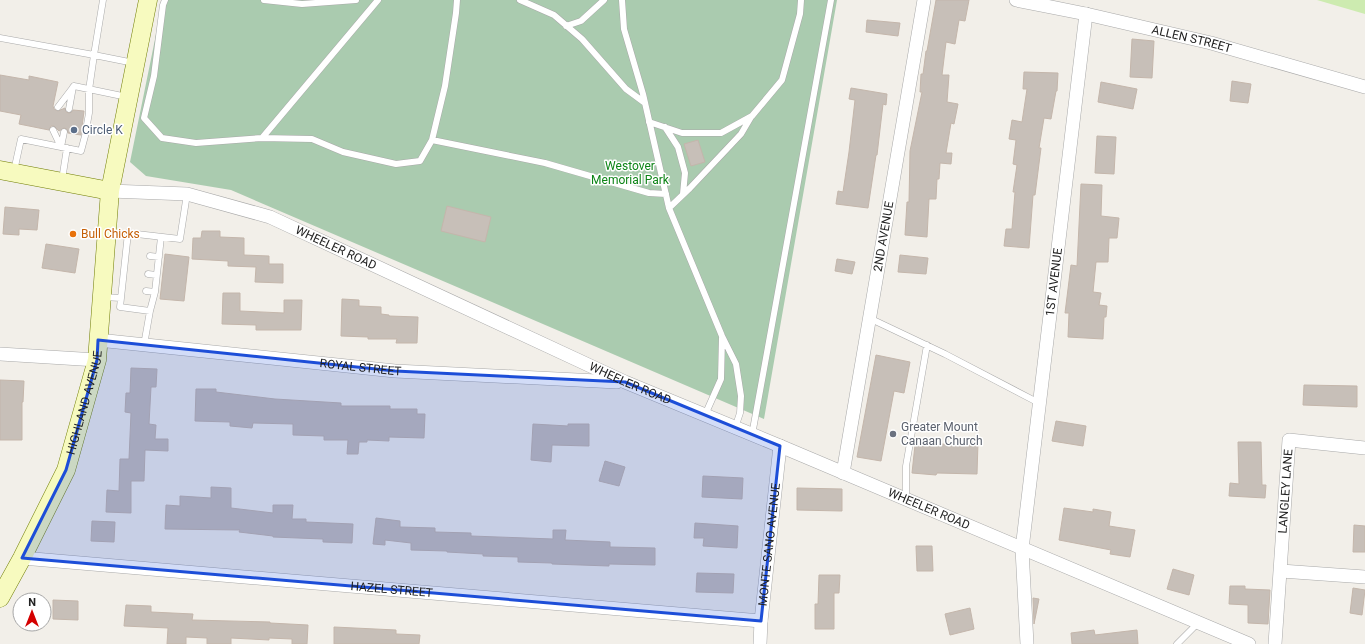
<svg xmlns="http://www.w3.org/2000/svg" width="1365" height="644" font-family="Roboto,sans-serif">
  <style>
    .grass { fill: #cdebb0 }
    .cemetery { fill: #aacbaf }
    .building { fill: #c7bfb8; stroke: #c4b6ab }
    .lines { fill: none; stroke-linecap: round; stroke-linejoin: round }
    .lane-casing { stroke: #a9a9a9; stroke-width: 7 }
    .street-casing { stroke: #a9a9a9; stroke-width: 14 }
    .secondary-casing { stroke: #707d05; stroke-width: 19 }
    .lane { stroke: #fff; stroke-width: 6 }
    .street { stroke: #fff; stroke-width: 13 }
    .secondary { stroke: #f7fabf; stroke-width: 18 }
    .marked { fill: #1d4ed8; fill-opacity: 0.2; stroke: #1d4ed8; stroke-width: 3; stroke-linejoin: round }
    .service-dot { fill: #5c6f8a; stroke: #fff; stroke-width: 1.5 }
    .food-dot { fill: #e8710a; stroke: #fff; stroke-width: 1.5 }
    .worship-dot { fill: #6b7280; stroke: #fff; stroke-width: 1.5 }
    .labels { text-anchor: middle; stroke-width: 3; stroke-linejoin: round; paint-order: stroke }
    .street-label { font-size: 12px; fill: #222; stroke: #fff }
    .service-label { font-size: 12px; fill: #4e5e75; stroke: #fff; text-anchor: start }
    .park-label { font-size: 12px; fill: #0c8416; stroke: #fff }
    .food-label { font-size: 12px; fill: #c56008; stroke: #fff; text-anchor: start }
    .worship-label { font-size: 12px; fill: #5b616d; stroke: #fff; text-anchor: start }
  </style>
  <rect width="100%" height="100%" fill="#f2efe9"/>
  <!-- grass -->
  <path class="grass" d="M1317 0H1365V14Z"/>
  <!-- cemetery -->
  <path class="cemetery" d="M163 0H837L764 419 231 190 146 176 130 162Z"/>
  <!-- building -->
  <path class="building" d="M936 0H969L965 21 959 20 955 44 946 42 942 75H949L947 102 958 104 954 124 951 123 946 153H952L951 164 940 163 939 179H937L936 199H929L927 237 905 235 907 202H909L910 151 922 92H920L921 74H923L926 51H927Z
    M867 20 900 23 898 36 866 32Z
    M1132 39 1154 41 1152 78 1130 77Z
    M1024 72 1058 73 1057 91H1056L1051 119 1044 118 1039 148H1041L1035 195H1033L1029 248 1004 246 1006 229H1012L1015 192H1013L1017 165 1013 164 1016 140 1009 139 1012 120 1022 122 1027 89H1023Z
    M0 75 29 80V76L58 82 53 106 54 109 58 111 65 108 66 112 69 113 72 112 73 110 84 111 81 135 68 133 67 129 64 128 59 131 54 126H51L49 130 19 124 21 115 0 111Z
    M1232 81 1251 84 1248 103 1230 101Z
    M1101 82 1137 89 1133 109 1098 102Z
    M851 88 887 94 886 105 883 104 877 155H876L868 208 836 204 838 191 843 192 849 152 855 100 849 99Z
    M1097 136 1116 137 1114 174 1095 173Z
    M698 140 705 162 691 166 684 144Z
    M1081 184 1102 185 1101 216 1119 218 1117 238H1109L1108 262H1096L1093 292 1101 293 1099 305 1107 306 1106 317H1104L1103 339 1068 337 1069 313H1065L1071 265 1077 266Z
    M447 206 491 217 485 242 441 231Z
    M5 207 39 210 37 230 19 229V235L3 234Z
    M202 231H220V237L244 238V255L269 256V264H283V283L255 282 256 267 228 266V261L192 259 193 238H201Z
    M46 244 79 249 75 273 42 268Z
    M165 254 189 257 184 301 160 299Z
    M900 255 928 258 926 274 898 272Z
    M837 259 855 262 852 274 835 271Z
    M223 293H240V311L284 313V300H302L301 330H256V325L222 324Z
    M342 299 359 300V306L381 307V314L389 315V316L418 317 417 343H396L397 339H368V337L341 336Z
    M876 355 910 362 904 393 894 391 881 461 857 457Z
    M131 368 157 369 156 387H151L149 424 156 425 155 439H168V451L145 450 144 481H131V513L106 512 107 490 119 491 120 459H129L131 413 125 412 126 393H130Z
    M0 380 24 381 23 402H22V440H0Z
    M1304 385 1357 386V407L1303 405Z
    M196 389H216V392L275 399 341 403V406H390V409H417V414H425L424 438 389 437V441L367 440V442H359L358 454H347L348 440H324V436L293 435V424L253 423 252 428 230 426V422L195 421Z
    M1056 421 1086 426 1083 446 1052 441Z
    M533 424 568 426V424H589V446L552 445 551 462 531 460Z
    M955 441 978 442 977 474 937 473 936 475 912 473 915 445 927 446 928 443 955 445Z
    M1238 442H1261L1262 485H1266L1265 498 1229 496 1230 483 1239 484Z
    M605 461 625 467 619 486 599 481Z
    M703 476 743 478 742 499 702 497Z
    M211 487 231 488V508L273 513V505H293L292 519H306V522L353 524 352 543 323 542V539L273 537V536L239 532 240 530 165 529 166 505 180 506V496L211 498Z
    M797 488 842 489V511L797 510Z
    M1064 508 1093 512V509L1111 512 1109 526 1135 530 1130 557 1110 554 1111 550 1059 540Z
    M376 518 400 521V527L435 528V532L471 533V536L553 539V530H566L565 540 610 542V547L655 548V565L609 564V566L552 564V563L518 562V557L483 556V554L447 552V551L411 550V543L385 540V545L373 544Z
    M92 521 115 522 114 542 91 541Z
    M695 523 738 526 737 548 703 546 704 538H694Z
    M1354 525 1365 526V552H1353Z
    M916 546H932L933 571H917Z
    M1173 569 1194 575 1189 595 1167 589Z
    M697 573 734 574 733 593 696 592Z
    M819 575H840L839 593H834V629H815V604H818Z
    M1230 586H1245V589L1270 590 1268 624 1248 623V605L1229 604Z
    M1353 588 1365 590 1362 615 1350 613Z
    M1033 598 1039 599 1034 624Z
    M53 600 78 601V620L53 619Z
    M126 605 151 606V612L193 614 192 620 270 622V623L308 625 307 644H292V639L269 638V640L231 638V644H207V638L186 637V644H167L168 628 124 626Z
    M970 608 974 629 950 635 945 614Z
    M334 627 396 630V634L420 635 419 644H334Z
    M1094 630 1095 635 1137 630 1138 644H1072L1071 633Z"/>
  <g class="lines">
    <!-- lane casing -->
    <g class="lane-casing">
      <path id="lane" d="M165 0 163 5 154 76 144 118 162 138 196 143 262 138 312 139 343 152 396 164 420 161 432 140 445 86 456 13 457 0
        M264 0 302 4 356 0
        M520 0 554 15 582 39 626 89 645 103
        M622 0 624 29 643 94 669 208 722 336 736 364 741 396 740 413 735 428
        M566 26 581 21 604 0
        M0 38 94 55 103 0
        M74 86 127 97
        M58 107 74 86
        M69 109 73 87
        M649 122 682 133H721L752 116 782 80 800 14 801 0
        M665 127 678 147 685 173 683 194
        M53 130 61 147
        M262 138 378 0
        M432 140 545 163 649 193 666 194
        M61 147 64 132
        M14 171 21 139 81 151 85 136 89 113V90L94 55 134 63
        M62 180 67 148
        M669 208 690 188 741 134 751 117
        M150 256 159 257
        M148 274 156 275
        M146 291 155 292
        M103 297 121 298 128 233 180 239 187 194
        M121 298 120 307 150 311 155 292 161 237
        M869 318 945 354 1039 403
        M144 345 150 311
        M705 415 721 379 722 338
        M752 435 831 0
        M906 500V466L927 345
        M1177 644 1199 622"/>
    </g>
    <!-- street casing -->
    <g class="street-casing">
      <g id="street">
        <path id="s1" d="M1016 0 1086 14 1211 43 1365 87"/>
        <path id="s2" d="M110 191 187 194 270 217 625 382 780 446 1249 644"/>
        <path id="s3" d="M98 340 395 371 617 382"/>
        <path d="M0 354 97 360"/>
        <path id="s4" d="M843 473 924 0"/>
        <path id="s5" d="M22 558 761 621"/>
        <path d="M1281 571 1365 577"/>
        <path id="s6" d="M760 644 761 621 780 446"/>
        <path id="s7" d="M1027 644 1022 549 1086 14"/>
        <path id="s8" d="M1275 644 1289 440 1365 448"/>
      </g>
    </g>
    <!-- secondary casing -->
    <g class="secondary-casing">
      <g id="secondary">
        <path d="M0 170 110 191"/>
        <path id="s9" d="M0 598 22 558 66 470 97 360 110 191 148 0"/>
      </g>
    </g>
    <!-- lane -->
    <use href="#lane" class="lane"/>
    <!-- street -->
    <use href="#street" class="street"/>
    <!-- secondary -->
    <use href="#secondary" class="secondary"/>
  </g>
  <!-- marked area -->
  <path class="marked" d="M98 340 395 371 625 382 780 446 761 621 22 558 66 470 97 360Z"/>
  <!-- markers -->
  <circle class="service-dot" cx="74" cy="130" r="4"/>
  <circle class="food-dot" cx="73" cy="234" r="4"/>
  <circle class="worship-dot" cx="893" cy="434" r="4"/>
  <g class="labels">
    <!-- street labels -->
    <g class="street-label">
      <text dy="4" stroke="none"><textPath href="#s1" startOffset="180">ALLEN STREET</textPath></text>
      <text dy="4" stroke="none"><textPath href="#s4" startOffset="240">2ND AVENUE</textPath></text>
      <text dy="4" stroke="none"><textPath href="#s2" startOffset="236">WHEELER ROAD</textPath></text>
      <text dy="4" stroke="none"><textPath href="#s7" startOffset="364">1ST AVENUE</textPath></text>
      <text dy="4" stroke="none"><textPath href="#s3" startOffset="264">ROYAL STREET</textPath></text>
      <text dy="4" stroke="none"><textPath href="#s2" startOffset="560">WHEELER ROAD</textPath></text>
      <text dy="4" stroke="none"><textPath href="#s9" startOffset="214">HIGHLAND AVENUE</textPath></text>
      <text dy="4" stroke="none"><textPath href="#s8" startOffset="153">LANGLEY LANE</textPath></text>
      <text dy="4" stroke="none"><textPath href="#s2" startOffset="884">WHEELER ROAD</textPath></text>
      <text dy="4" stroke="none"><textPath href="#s6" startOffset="100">MONTE SANO AVENUE</textPath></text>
      <text dy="4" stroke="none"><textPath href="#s5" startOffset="371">HAZEL STREET</textPath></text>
    </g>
    <!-- service labels -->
    <g class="service-label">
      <text x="82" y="134">Circle K</text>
    </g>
    <!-- park labels -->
    <g class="park-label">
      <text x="630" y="170">Westover<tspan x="630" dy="14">Memorial Park</tspan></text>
    </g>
    <!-- food labels -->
    <g class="food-label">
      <text x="81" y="238">Bull Chicks</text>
    </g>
    <!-- worship labels -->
    <g class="worship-label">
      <text x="901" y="431">Greater Mount<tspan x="901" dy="14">Canaan Church</tspan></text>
    </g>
  </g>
  <!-- north arrow -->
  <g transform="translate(32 612)"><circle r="19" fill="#ffffff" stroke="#a7a7a7"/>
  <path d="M0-3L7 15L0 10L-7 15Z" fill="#d40000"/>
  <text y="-6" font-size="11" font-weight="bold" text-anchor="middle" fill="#222222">N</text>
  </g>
</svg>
